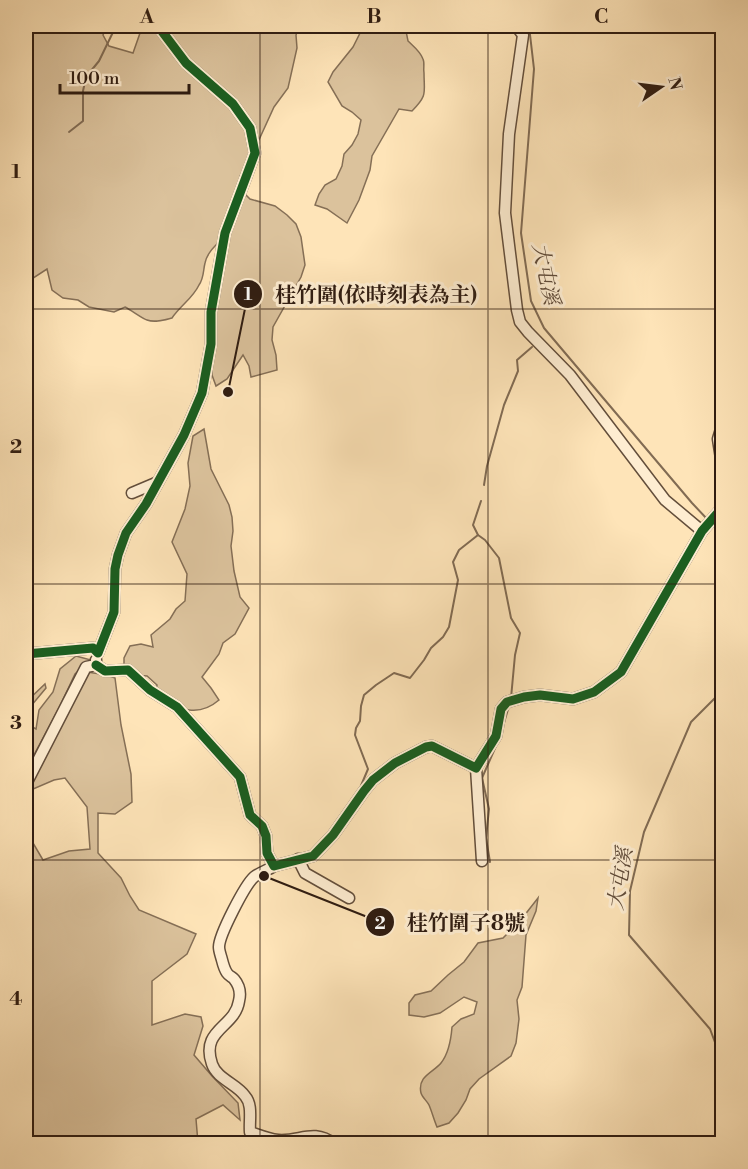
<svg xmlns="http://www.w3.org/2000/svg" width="748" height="1169" font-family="'Libre Bodoni','Noto Serif TC',serif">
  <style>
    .green { fill: #dbc29c; stroke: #856f56; stroke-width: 1.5 }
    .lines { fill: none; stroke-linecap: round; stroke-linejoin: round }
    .stream { stroke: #816b53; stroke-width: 2 }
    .street-casing { stroke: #634e3b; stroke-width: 13 }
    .street { stroke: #feedd1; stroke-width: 10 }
    .cycleway-casing { stroke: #feedd1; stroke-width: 13 }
    .cycleway { stroke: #1b5e20; stroke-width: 9 }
    .grid { fill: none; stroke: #2f1c11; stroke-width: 1.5; stroke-opacity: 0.55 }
    .labels { text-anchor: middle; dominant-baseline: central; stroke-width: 6; stroke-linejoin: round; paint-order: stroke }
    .water-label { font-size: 21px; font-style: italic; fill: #5f4a38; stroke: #feedd1 }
    .leader { fill: none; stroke: #2f1c11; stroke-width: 2 }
    .callout-dot { fill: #2f1c11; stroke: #feedd1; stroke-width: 2 }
    .mark-label { font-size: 18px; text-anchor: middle; font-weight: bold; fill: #fff }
    .callout-label { font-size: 21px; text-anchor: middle; font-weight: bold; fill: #2f1c11; stroke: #feedd1; stroke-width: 6; stroke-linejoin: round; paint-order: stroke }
    .neatline { fill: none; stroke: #2f1c11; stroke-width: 2 }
    .grid-label { font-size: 20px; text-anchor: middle; font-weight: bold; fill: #2f1c11 }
  </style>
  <rect width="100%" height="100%" fill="#fee4b8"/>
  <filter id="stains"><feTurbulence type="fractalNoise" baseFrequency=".00333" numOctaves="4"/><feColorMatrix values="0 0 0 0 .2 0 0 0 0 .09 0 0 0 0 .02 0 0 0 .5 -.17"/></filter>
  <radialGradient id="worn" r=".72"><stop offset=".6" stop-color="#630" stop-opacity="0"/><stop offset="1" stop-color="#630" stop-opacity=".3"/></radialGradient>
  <g class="green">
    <path d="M26,26H60L61,28L66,26H107L103,35L109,46L133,53L140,33L135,26H299L296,35L297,48L288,88L274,107L247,166L240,176L241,190L250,199L275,206L287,215L296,224L301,237L305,265L301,277L273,327L272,340L276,355L277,370L251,377L249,366L243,355L227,379L216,386L212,375V364L221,240C215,246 207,253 205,263C203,271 204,278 199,285C193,298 180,306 172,318C164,320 155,323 147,320C143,319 131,310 125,307L114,312L89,307L78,300L63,298L52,290L47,269L30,280L26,285Z"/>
    <path d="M355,26H405L408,41C413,46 420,51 423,59C425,63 423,68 424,73C424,93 428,95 412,111L399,109L372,156L370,170L359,200L347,223L327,209L315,205L319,194L325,185L336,179L342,166L344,154L352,145L358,134L361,120L352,112L342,106L328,82L333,72L353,47L360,33Z"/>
    <path d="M204,429L211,469L229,505L232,517L233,531L231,546L234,571L240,597L249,608L235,634L223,643L219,654L202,677L211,688L219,700C197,719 178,708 155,697L157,685L147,676L134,675L124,671V658L130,646L141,644L153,647L151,635L170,619L176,609L185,601L187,574L172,542L185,509L190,486L188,463L193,436Z"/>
    <path d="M76,656L91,660L75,674L59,708L26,770V702L45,684L46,688L31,706L30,725L36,729L39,710L53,692L60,669Z"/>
    <path d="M87,672L107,675L115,678L121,725L131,774L132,802L115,814L98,813V853L121,878L130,896L139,910L196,934L187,954L152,981V1025L185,1014L201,1017L203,1026L194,1055L212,1076L238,1103L240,1120L223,1105L196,1119L198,1143H26V831L43,860L69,851L90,849L87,807L65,778L54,780L33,789L31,800L26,802V797L56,730Z"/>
    <path d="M538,898L536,911L526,935L522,987L517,1000L519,1019L516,1043L511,1056L479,1079L470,1089L466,1100L458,1113L449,1123L437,1127C434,1120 432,1112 429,1105C427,1101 422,1097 421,1093C417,1076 434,1072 441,1063C449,1053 451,1040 452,1027L461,1019L474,1014L477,1002L464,997L440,1013L424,1017L409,1015V1003L415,995L431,991L448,975L464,962L478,943L503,938L520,921Z"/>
  </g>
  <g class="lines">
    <g class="stream">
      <path d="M529,26L534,69L521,233L531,301L544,328L692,503L708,520"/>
      <path d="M69,132L83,121V91L86,77L99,61L116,26"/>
      <path d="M484,485L487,466L504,405L518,371L517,360L532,347"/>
      <path d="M481,501L473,525L478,535L485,540L499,558L511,618L520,633L515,655L511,698"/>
      <path d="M712,524L722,535"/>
      <path d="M722,691L691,722L644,832L630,891L629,935L710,1029L722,1061"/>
      <path d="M503,726L509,706"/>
      <path d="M360,788L368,769L355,735L356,728L360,721L361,706L364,695L376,685L394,673L410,678L424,660L431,648L443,637L449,627L458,580L453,562L459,550L478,535"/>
      <path d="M490,862L486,838L489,809L482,778L496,746"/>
      <path d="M715,1144L722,1124"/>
    </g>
    <g class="street-casing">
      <g id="street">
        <path d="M516,26L523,35L509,134L505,213L517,310L520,322L528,332L570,375L665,500L702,531"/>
        <path d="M722,426L718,439L722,465"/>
        <path d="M132,493L158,482"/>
        <path d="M26,654L93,648L98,653L114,612L115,569L118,555L126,533L146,504L184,435L202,393L211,344V312L225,233L255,153L250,128L233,104L186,63L158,26"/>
        <path d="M96,665L105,671L128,670L150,690L177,707L240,777L250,815L262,826L266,836L267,853L274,866L313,856L333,835L364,791L373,780L395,763L426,747L432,746L476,768L496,736L501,709L507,702L524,697L540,695L573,699L594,692L621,672L702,531L722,508"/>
        <path d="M476,768L482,861"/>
        <path d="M26,784L86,667L96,665V660"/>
        <path d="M298,859L305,873L349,898"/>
        <path d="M274,866C268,870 259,873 254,877C245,885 219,935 219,947C219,951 221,956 222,960C223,964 225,970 227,973C229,976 232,977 234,979C239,985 241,993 239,1001C235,1028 200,1029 212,1064C217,1079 237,1084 245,1096C253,1105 249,1120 250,1132C259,1135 268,1139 278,1140C300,1142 313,1128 334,1144"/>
      </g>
    </g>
    <use href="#street" class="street"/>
    <g class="cycleway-casing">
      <g id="cycleway">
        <path d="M26,654L93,648L98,653L114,612L115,569L118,555L126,533L146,504L184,435L202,393L211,344V312L225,233L255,153L250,128L233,104L186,63L158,26"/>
        <path d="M96,665L105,671L128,670L150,690L177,707L240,777L250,815L262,826L266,836L267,853L274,866L313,856L333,835L364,791L373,780L395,763L426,747L432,746L476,768L496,736L501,709L507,702L524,697L540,695L573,699L594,692L621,672L702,531L722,508"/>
      </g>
    </g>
    <use href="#cycleway" class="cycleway"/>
  </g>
  <path class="grid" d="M260,26V1144M488,26V1144M26,309H722M26,584H722M26,860H722"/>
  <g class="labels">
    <g class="water-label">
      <text transform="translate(545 274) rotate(78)">大屯溪</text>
      <text transform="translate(621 879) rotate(-81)">大屯溪</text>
    </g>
  </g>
  <path class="leader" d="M228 392L248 294M264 876L380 922"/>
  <g class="callout-dot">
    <circle cx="228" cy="392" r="6"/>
    <circle cx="264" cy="876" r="6"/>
    <circle cx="248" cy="294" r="15"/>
    <circle cx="380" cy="922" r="15"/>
  </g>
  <g class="mark-label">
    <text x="248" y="300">1</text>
    <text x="380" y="929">2</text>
  </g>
  <g class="callout-label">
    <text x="376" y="302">桂竹圍(依時刻表為主)</text>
    <text x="466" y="930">桂竹圍子8號</text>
  </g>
  <rect width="748" height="1169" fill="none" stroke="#fee4b8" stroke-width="66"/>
  <g transform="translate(661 87) rotate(76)" stroke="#feedd1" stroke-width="4.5" paint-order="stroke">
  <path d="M0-4.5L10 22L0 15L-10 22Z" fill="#2f1c11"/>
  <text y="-9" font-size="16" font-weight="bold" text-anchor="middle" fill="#2f1c11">N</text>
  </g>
  <path d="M60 84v9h129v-9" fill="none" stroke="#2f1c11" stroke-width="3"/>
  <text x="69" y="84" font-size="18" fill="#2f1c11" stroke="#feedd1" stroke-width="4.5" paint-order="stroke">100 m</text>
  <rect x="33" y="33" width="682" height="1103" class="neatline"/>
  <g class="grid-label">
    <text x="147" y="23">A</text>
    <text x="374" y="23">B</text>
    <text x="601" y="23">C</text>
    <text x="16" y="178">1</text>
    <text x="16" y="453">2</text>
    <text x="16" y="729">3</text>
    <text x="16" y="1005">4</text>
  </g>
  <rect width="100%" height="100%" filter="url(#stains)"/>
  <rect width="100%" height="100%" fill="url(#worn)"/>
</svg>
